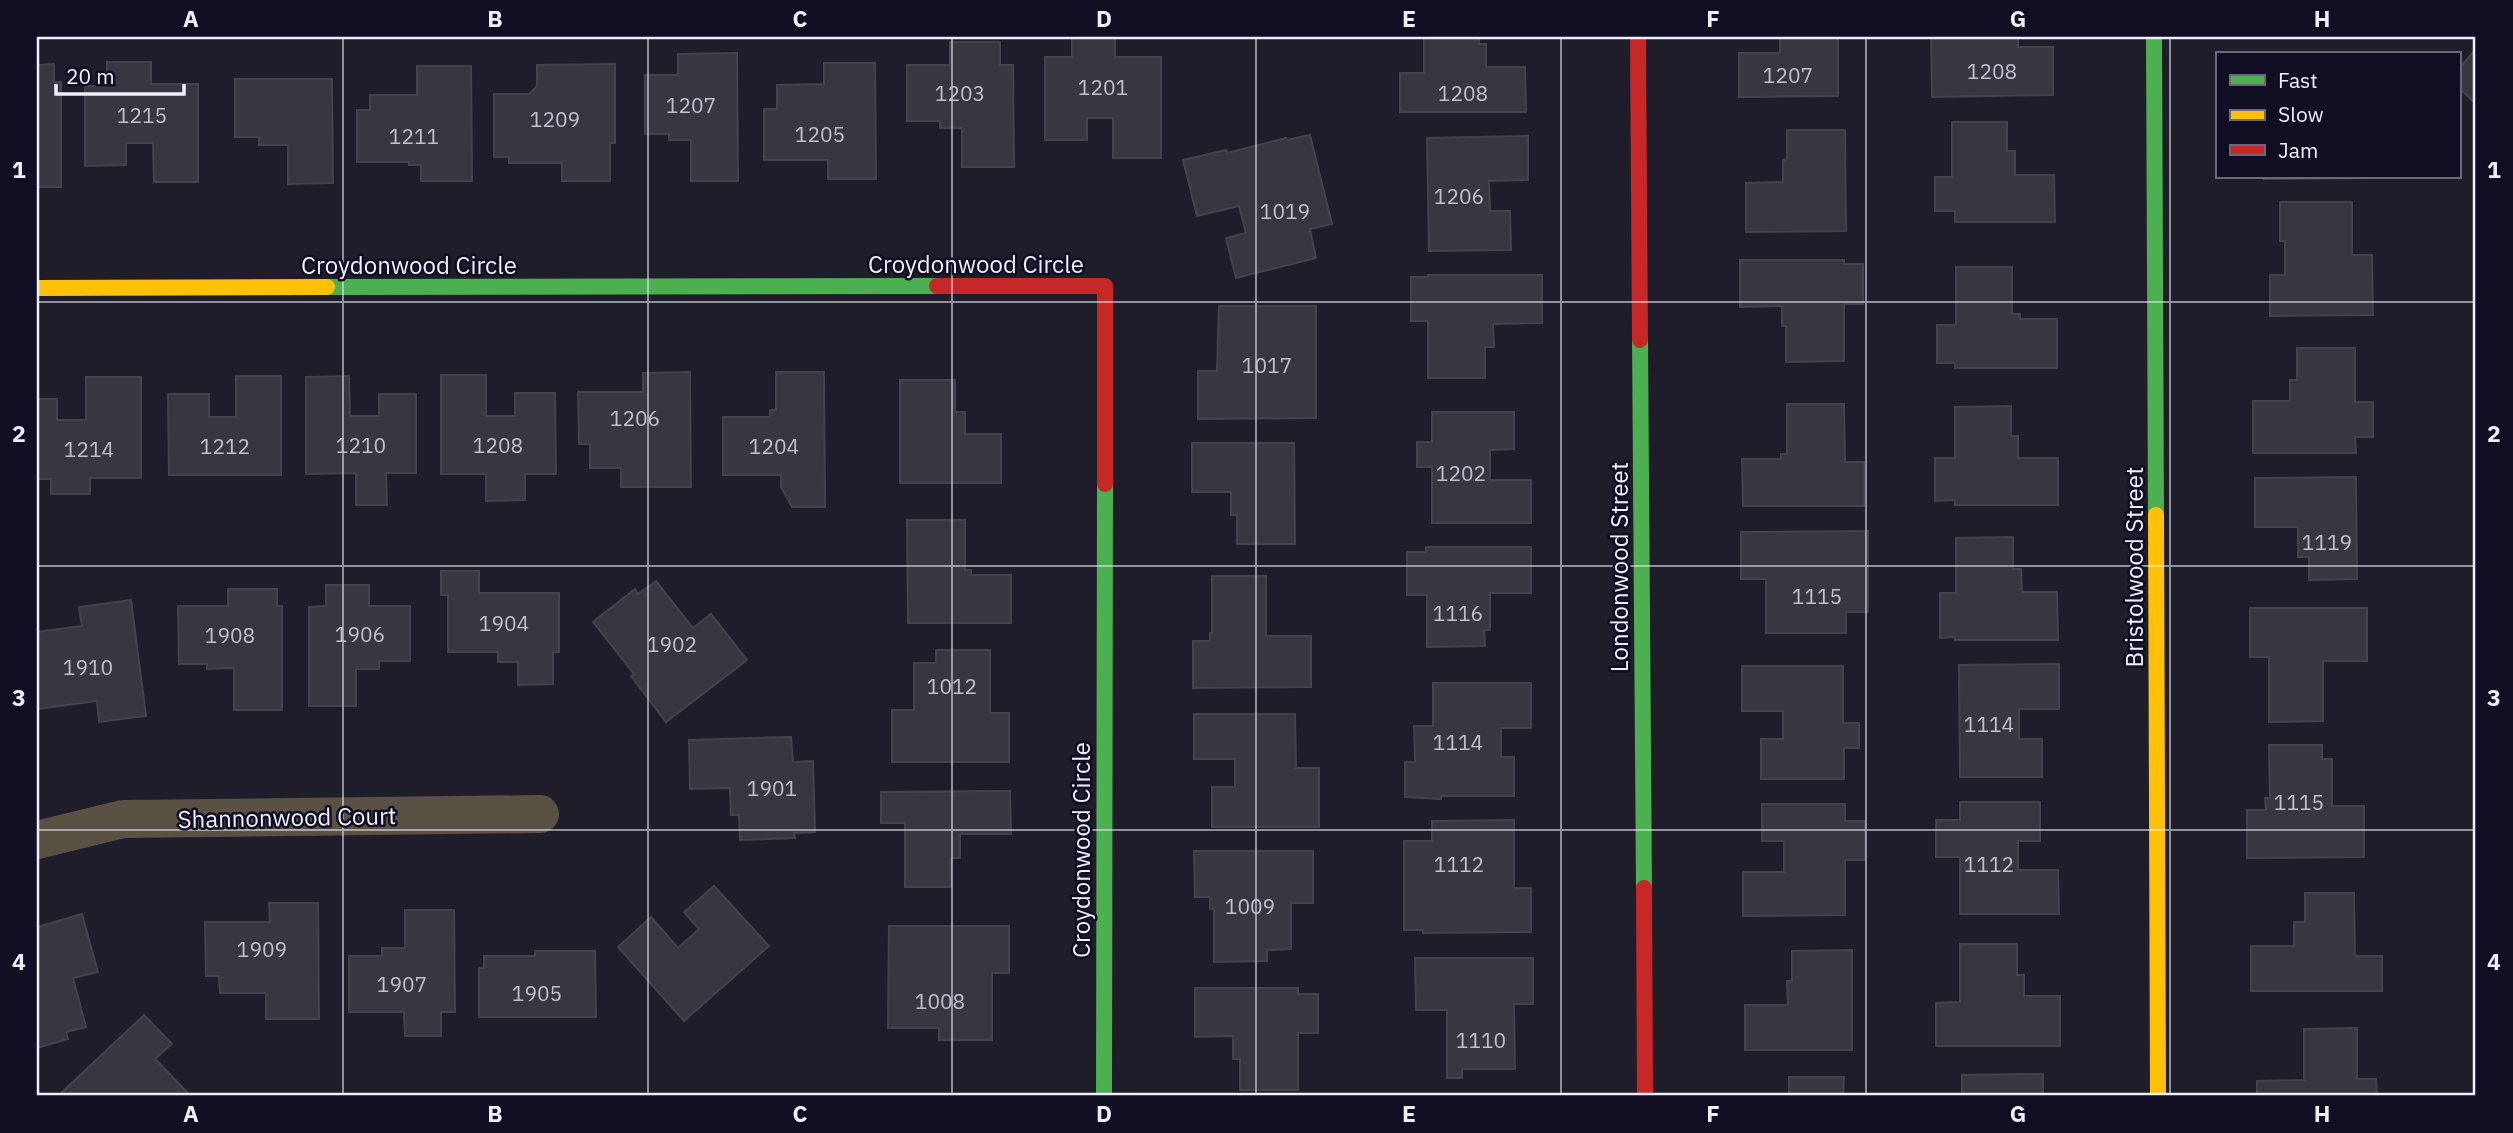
<svg xmlns="http://www.w3.org/2000/svg" width="2513" height="1133" font-family="'IBM Plex Sans',sans-serif">
  <style>
    .building { fill: #373641; stroke: #43434d; stroke-width: 2 }
    .lines { fill: none; stroke-linecap: round; stroke-linejoin: round }
    .street { stroke: #595144; stroke-width: 38 }
    .fast { stroke: #4caf50; stroke-width: 16 }
    .slow { stroke: #ffc107; stroke-width: 16 }
    .jam { stroke: #c62828; stroke-width: 16 }
    .grid { fill: none; stroke: #efeefc; stroke-width: 2; stroke-opacity: 0.55 }
    .labels { text-anchor: middle; dominant-baseline: central; stroke-width: 5; stroke-linejoin: round; paint-order: stroke }
    .number-label { font-size: 21px; fill: #c1c0cd }
    .street-label { font-size: 24px; fill: #efeefc; stroke: #110e24 }
    .neatline { fill: none; stroke: #efeefc; stroke-width: 2.5 }
    .grid-label { font-size: 23px; text-anchor: middle; font-weight: bold; fill: #efeefc }
  </style>
  <rect width="100%" height="100%" fill="#1e1d29"/>
  <g class="building">
    <path d="M1072,37H1115V57H1161V158H1113V118H1087V140H1045V57H1072Z"/>
    <path d="M1424,37H1479V44H1486V67H1525L1526,112H1400V73H1424Z"/>
    <path d="M1780,37H1838V96L1739,97V53H1780Z"/>
    <path d="M1931,37H2018V47H2053V95L1932,97Z"/>
    <path d="M950,42H1000V65H1013L1014,167H962V128H940V121H907V65H950Z"/>
    <path d="M2476,49V104L2459,88V68Z"/>
    <path d="M737,53L738,181H691V140H669V134H645V75H678V54Z"/>
    <path d="M107,62H151V84H198V182H154L153,143H126V165L85,166V86H107Z"/>
    <path d="M824,63H875L876,179H828V160H764V109H777V85L824,84Z"/>
    <path d="M54,64V82H61V187H37V65Z"/>
    <path d="M615,64V143H610V181H562V163H509V157H494V94H529L537,86V65Z"/>
    <path d="M417,66H471L472,181H421V165H409V162H357V110H370V95H417Z"/>
    <path d="M235,79H332L333,183L288,184V145H259V137H235Z"/>
    <path d="M1952,122H2007V151H2015V175H2054L2055,222H1955V211H1935V177H1952Z"/>
    <path d="M1787,130H1845L1846,231L1746,232V183L1783,182V160L1787,159Z"/>
    <path d="M1310,135L1332,224L1310,229L1316,258L1236,278L1226,238L1246,233L1239,206L1197,216L1183,160L1226,150L1227,153L1286,138L1287,140Z"/>
    <path d="M1528,136V180L1489,181L1490,211H1510L1511,250L1429,251L1427,138Z"/>
    <path d="M2264,177H2367V178L2264,179Z"/>
    <path d="M2280,202H2352V255H2372L2373,315L2270,316V275H2285V241H2280Z"/>
    <path d="M1740,260H1844V264H1863V304H1844V361L1786,362V326H1782V306L1740,307Z"/>
    <path d="M1956,267H2012V314H2020V319H2057V368H1955V363H1937V325H1956Z"/>
    <path d="M1428,275H1542V323L1493,324L1494,347H1485V378H1428V321H1411V277H1428Z"/>
    <path d="M1219,306H1316V418L1198,419V371H1217Z"/>
    <path d="M2297,348H2355V402H2373V437H2355L2356,453H2253V401H2290V380H2297Z"/>
    <path d="M690,372L691,487H621V468H590V444H579L578,392H643V373Z"/>
    <path d="M776,372H824L825,507H792L781,487V475H723V417H770V410H776Z"/>
    <path d="M441,375H486V416H515V393H555L556,474H525V500L486,501V474H441Z"/>
    <path d="M236,376H281V475H169L168,394H209V417H236Z"/>
    <path d="M349,376L350,416H379V394H416V473H386L387,505H356V473L306,474V377Z"/>
    <path d="M86,377H141V478H90V494H51V479H37V399H57V420H86Z"/>
    <path d="M900,380H955V412H965V434H1001V483H900Z"/>
    <path d="M1787,404H1844L1845,462H1864V506H1743L1742,459H1781V454H1787Z"/>
    <path d="M2011,406V436H2018V458H2058V505H1955V500L1935,501V458H1955V407Z"/>
    <path d="M1432,412H1514V449L1490,450V480H1531V523H1432V467H1417V442H1432Z"/>
    <path d="M1192,443H1294L1295,544H1237V515H1231V492H1192Z"/>
    <path d="M2356,477L2357,579L2309,580V557H2298V527H2255V478Z"/>
    <path d="M907,520H965V570H971V575H1011V623H908Z"/>
    <path d="M1868,531V612H1846V633H1766V579H1741V532Z"/>
    <path d="M2013,537V569H2021L2022,592H2057L2058,640H1955V637L1940,638V593H1956V538Z"/>
    <path d="M1426,547H1531V593H1490V630H1484L1485,646L1427,647V595H1407V552H1426Z"/>
    <path d="M441,571H479V593H559V652H553V684L518,685V662H498V652H448V595H441Z"/>
    <path d="M1212,576H1266V636H1311V687L1193,688V641H1210V633H1212Z"/>
    <path d="M656,581L693,628L711,614L747,660L666,722L631,676L634,674L593,622L635,589L638,594Z"/>
    <path d="M326,585H369V606H410V661H379V669H356V706H309V607L326,606Z"/>
    <path d="M228,589H277V606H282V710H234V668L207,669V664H179L178,606H228Z"/>
    <path d="M131,600L146,716L99,722L97,701L37,709V632L82,626L79,607Z"/>
    <path d="M2250,608H2367V661H2323V721L2269,722V657H2250Z"/>
    <path d="M936,650H990V713H1009V762H892V710H914V663H936Z"/>
    <path d="M2059,664V709H2019V739H2042V777H1960L1959,665Z"/>
    <path d="M1742,666H1843V723H1859V748H1844V779H1761V739H1783V711H1742Z"/>
    <path d="M1433,683H1531V728H1501V757H1514V796H1441V799L1405,797V762H1415L1414,726H1433Z"/>
    <path d="M1194,714H1295L1296,768H1319V827H1212V787H1235V759H1194Z"/>
    <path d="M791,737L793,762L813,761L815,832L794,833L795,838L740,840L739,815H731L730,788L690,789L689,740Z"/>
    <path d="M2269,745H2322V759H2332V806H2364V857L2247,858V810H2266L2265,798H2270Z"/>
    <path d="M1010,791L1011,834H960V858H951V887H905V823H881V792Z"/>
    <path d="M1960,802H2040V841H2018V870H2058L2059,914H1960V857H1936V820H1960Z"/>
    <path d="M1762,804H1845V821H1865V860H1845V915L1743,916V872H1784V841H1762Z"/>
    <path d="M1514,820V888H1531V932L1423,933V930H1404V841H1432V821Z"/>
    <path d="M1194,851H1313V903H1291V949L1267,950V961L1214,962V909H1210V897H1195Z"/>
    <path d="M714,886L769,946L684,1021L618,947L651,917L678,948L699,929L684,912Z"/>
    <path d="M2305,893H2354L2355,956H2382V991H2251V946H2294V922H2305Z"/>
    <path d="M269,903H318L319,1019H266V993H220L219,976H206L205,922H270Z"/>
    <path d="M405,910H454L455,1012H441V1036H405L404,1012H349V956H382V948H405Z"/>
    <path d="M82,914L98,972L73,978L86,1027L66,1032L68,1039L37,1048V927Z"/>
    <path d="M889,926H1009V973H992V1040H939V1028H888Z"/>
    <path d="M1960,944H2017V975H2024V996H2060V1046H1936V1003L1960,1002Z"/>
    <path d="M1852,950V1050H1745V1005H1788L1787,981H1792V951Z"/>
    <path d="M535,951H595L596,1017H479V968H484V956H535Z"/>
    <path d="M1415,958H1533V1004H1514L1515,1069H1462V1078H1447V1010H1416Z"/>
    <path d="M1195,988H1298V994H1318V1033H1298V1090H1240V1059H1233V1036L1195,1037Z"/>
    <path d="M144,1015L172,1044L155,1059L191,1096H58Z"/>
    <path d="M2357,1028V1079H2376L2377,1096H2257V1081L2304,1080V1029Z"/>
    <path d="M2043,1074V1096H1962V1075Z"/>
    <path d="M1789,1077H1844L1843,1096H1789Z"/>
  </g>
  <g class="lines">
    <path class="street" d="M37,840L123,819L540,814"/>
    <g class="fast">
      <path d="M2154,37L2156,515"/>
      <path d="M327,287L937,286"/>
      <path d="M1640,340L1644,888"/>
      <path d="M1104,1096L1105,484"/>
    </g>
    <g class="slow">
      <path d="M37,288L327,287"/>
      <path d="M2156,515L2158,1096"/>
    </g>
    <g class="jam">
      <path d="M1638,37L1640,340"/>
      <path d="M937,286H1105V484"/>
      <path d="M1644,888L1645,1096"/>
    </g>
  </g>
  <path class="grid" d="M343,37V1096M648,37V1096M952,37V1096M1256,37V1096M1561,37V1096M1866,37V1096M2170,37V1096M37,302H2476M37,566H2476M37,830H2476"/>
  <g class="labels">
    <g class="number-label">
      <text x="1992" y="71">1208</text>
      <text x="1788" y="75">1207</text>
      <text x="1103" y="87">1201</text>
      <text x="960" y="93">1203</text>
      <text x="1463" y="93">1208</text>
      <text x="691" y="105">1207</text>
      <text x="142" y="115">1215</text>
      <text x="555" y="119">1209</text>
      <text x="820" y="134">1205</text>
      <text x="414" y="136">1211</text>
      <text x="1459" y="196">1206</text>
      <text x="1285" y="211">1019</text>
      <text x="1267" y="365">1017</text>
      <text x="635" y="418">1206</text>
      <text x="361" y="445">1210</text>
      <text x="498" y="445">1208</text>
      <text x="225" y="446">1212</text>
      <text x="774" y="446">1204</text>
      <text x="89" y="449">1214</text>
      <text x="1461" y="473">1202</text>
      <text x="2327" y="542">1119</text>
      <text x="1817" y="596">1115</text>
      <text x="1458" y="613">1116</text>
      <text x="504" y="623">1904</text>
      <text x="360" y="634">1906</text>
      <text x="230" y="635">1908</text>
      <text x="672" y="644">1902</text>
      <text x="88" y="667">1910</text>
      <text x="952" y="686">1012</text>
      <text x="1989" y="724">1114</text>
      <text x="1458" y="742">1114</text>
      <text x="772" y="788">1901</text>
      <text x="2299" y="802">1115</text>
      <text x="1459" y="864">1112</text>
      <text x="1989" y="864">1112</text>
      <text x="1250" y="906">1009</text>
      <text x="262" y="949">1909</text>
      <text x="402" y="984">1907</text>
      <text x="537" y="993">1905</text>
      <text x="940" y="1001">1008</text>
      <text x="1481" y="1040">1110</text>
    </g>
    <g class="street-label">
      <text x="976" y="264">Croydonwood Circle</text>
      <text x="409" y="265">Croydonwood Circle</text>
      <text transform="translate(1619 567) rotate(-90)">Londonwood Street</text>
      <text transform="translate(2134 567) rotate(-90)">Bristolwood Street</text>
      <text transform="translate(287 817) rotate(-1)">Shannonwood Court</text>
      <text transform="translate(1081 850) rotate(-90)">Croydonwood Circle</text>
    </g>
  </g>
  <rect width="2513" height="1133" fill="none" stroke="#110e24" stroke-width="77"/>
  <rect x="2216" y="52" width="245" height="126" fill="#110e24" stroke="#6a687a" stroke-width="2"/>
  <rect x="2230" y="75" width="35" height="10" fill="#4caf50" stroke="#6a687a" stroke-width="2"/>
  <text x="2278" y="88" font-size="21" fill="#efeefc">Fast</text>
  <rect x="2230" y="110" width="35" height="10" fill="#ffc107" stroke="#6a687a" stroke-width="2"/>
  <text x="2278" y="122" font-size="21" fill="#efeefc">Slow</text>
  <rect x="2230" y="145" width="35" height="10" fill="#c62828" stroke="#6a687a" stroke-width="2"/>
  <text x="2278" y="158" font-size="21" fill="#efeefc">Jam</text>
  <path d="M56 84v10h128v-10" fill="none" stroke="#efeefc" stroke-width="3.5"/>
  <text x="66" y="84" font-size="21" fill="#efeefc" stroke="#110e24" stroke-width="5" paint-order="stroke">20 m</text>
  <rect x="38" y="38" width="2436" height="1056" class="neatline"/>
  <g class="grid-label">
    <text x="191" y="27">A</text>
    <text x="495" y="27">B</text>
    <text x="800" y="27">C</text>
    <text x="1104" y="27">D</text>
    <text x="1409" y="27">E</text>
    <text x="1713" y="27">F</text>
    <text x="2018" y="27">G</text>
    <text x="2322" y="27">H</text>
    <text x="19" y="178">1</text>
    <text x="2494" y="178">1</text>
    <text x="19" y="442">2</text>
    <text x="2494" y="442">2</text>
    <text x="19" y="706">3</text>
    <text x="2494" y="706">3</text>
    <text x="19" y="970">4</text>
    <text x="2494" y="970">4</text>
    <text x="191" y="1122">A</text>
    <text x="495" y="1122">B</text>
    <text x="800" y="1122">C</text>
    <text x="1104" y="1122">D</text>
    <text x="1409" y="1122">E</text>
    <text x="1713" y="1122">F</text>
    <text x="2018" y="1122">G</text>
    <text x="2322" y="1122">H</text>
  </g>
</svg>
